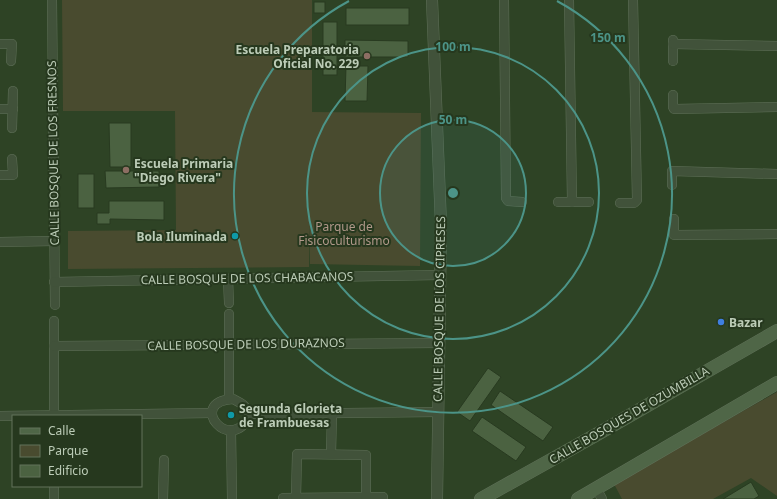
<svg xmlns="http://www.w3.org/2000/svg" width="777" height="499" font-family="'Noto Sans',sans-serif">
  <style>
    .green { fill: #494b2f }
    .building { fill: #4b6241; stroke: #283a20 }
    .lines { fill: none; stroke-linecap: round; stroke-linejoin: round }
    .minor-casing { stroke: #5f7058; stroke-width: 10 }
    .tertiary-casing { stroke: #5f7058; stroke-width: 12 }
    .secondary-casing { stroke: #5f7058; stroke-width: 14 }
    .minor { stroke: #41523a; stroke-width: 9 }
    .tertiary { stroke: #41523a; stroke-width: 11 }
    .secondary { stroke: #4f6647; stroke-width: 13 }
    .ring { fill: none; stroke: #4c9488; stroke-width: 2 }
    .education-dot { fill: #8d6e63; stroke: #26381e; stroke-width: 1.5 }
    .culture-dot { fill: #0f9aa8; stroke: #26381e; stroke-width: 1.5 }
    .shop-dot { fill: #3f7fe0; stroke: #26381e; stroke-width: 1.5 }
    .labels { text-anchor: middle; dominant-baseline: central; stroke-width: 4; stroke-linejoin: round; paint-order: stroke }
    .poi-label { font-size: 12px; font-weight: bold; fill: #bcccb7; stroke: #26381e; text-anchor: start }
    .street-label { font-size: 12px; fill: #bcccb7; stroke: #26381e }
    .park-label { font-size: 12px; fill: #b1988a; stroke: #26381e }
    .centre { fill: #4c9488; stroke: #26381e; stroke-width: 2 }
    .ring-label { font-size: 12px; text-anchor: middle; font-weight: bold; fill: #4c9488; stroke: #26381e; stroke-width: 4; stroke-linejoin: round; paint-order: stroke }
  </style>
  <rect width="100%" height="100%" fill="#2e4325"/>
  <g class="green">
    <path d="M62,0H312V112L421,113L420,266L310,264V221L309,267L68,269V231L176,230L175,111H63Z"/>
    <path d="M777,392V496L751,478L713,499H622L614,484Z"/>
  </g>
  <g class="building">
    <rect x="314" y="2" width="11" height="11"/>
    <rect x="346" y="8" width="63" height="17"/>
    <rect x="323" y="22" width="14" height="53"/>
    <path d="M345,40L408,41V57H345Z"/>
    <path d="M346,66H368L367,101H345Z"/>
    <path d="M109,123H131V167H110Z"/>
    <path d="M105,171H159V187L106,188Z"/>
    <rect x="78" y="174" width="16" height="34"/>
    <path d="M109,201H164V220L110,219V224H97V213H109Z"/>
    <path d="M488,368L501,377L470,421L457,412Z"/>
    <path d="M500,391L553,427L543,441L491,405Z"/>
    <path d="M482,417L526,447L516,461L472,431Z"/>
    <path d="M751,482L759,496L754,499H723Z"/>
  </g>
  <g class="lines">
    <g class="minor-casing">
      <g id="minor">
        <path d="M52,0L55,305"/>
        <path d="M504,0L506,198L508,201L522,202"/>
        <path d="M569,0L572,202"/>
        <path d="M673,40V61"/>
        <path d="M0,44H12L11,61"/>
        <path d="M673,44L777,46"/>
        <path d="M673,95V107L674,109L777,107"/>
        <path d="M0,109H13"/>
        <path d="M12,128L13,91"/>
        <path d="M0,175H13L12,159"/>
        <path d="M672,185V171L777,174"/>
        <path d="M558,202H589"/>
        <path d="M620,203H634L637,200L633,0"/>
        <path d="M674,219V235L777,234"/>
        <path d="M0,242L54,241"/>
        <path d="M228,279L229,303"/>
        <path d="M54,282L440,275"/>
        <path d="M229,314V399"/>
        <path d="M54,321V416"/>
        <path d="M54,346L439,343"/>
        <path d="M233,399C241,403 246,405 250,414C232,457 185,402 233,399Z"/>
        <path d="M250,414L438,412"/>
        <path d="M0,416L212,413"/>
        <path d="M231,430L232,499"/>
        <path d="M331,454L332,413"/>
        <path d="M54,486V499"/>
        <path d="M596,488L602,499"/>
        <path d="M283,498L383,497"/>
        <path d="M296,498L297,454L366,455V498"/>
        <path d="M163,499L164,460"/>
      </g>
    </g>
    <g class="tertiary-casing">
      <path id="tertiary" d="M432,0L441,225L437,499"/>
    </g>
    <g class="secondary-casing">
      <g id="secondary">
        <path d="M481,499L594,436L777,331"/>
        <path d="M578,499L777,383"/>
      </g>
    </g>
    <use href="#minor" class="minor"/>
    <use href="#tertiary" class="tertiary"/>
    <use href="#secondary" class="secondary"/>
  </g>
  <circle cx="453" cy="193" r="73" fill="#4c9488" fill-opacity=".12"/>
  <g class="ring">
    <circle cx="453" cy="193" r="73"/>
    <circle cx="453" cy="193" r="146"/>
    <path d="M557 1A219 219 0 1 1 349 1"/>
  </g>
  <g class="education-dot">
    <circle cx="367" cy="56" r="4"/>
    <circle cx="126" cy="170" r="4"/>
  </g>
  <g class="culture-dot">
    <circle cx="235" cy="236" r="4"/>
    <circle cx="231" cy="415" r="4"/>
  </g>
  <circle class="shop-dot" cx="721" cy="322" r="4"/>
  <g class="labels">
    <g class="poi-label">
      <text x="359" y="49" text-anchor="end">Escuela Preparatoria<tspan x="359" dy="14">Oficial No. 229</tspan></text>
      <text x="134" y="163">Escuela Primaria<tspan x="134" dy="14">"Diego Rivera"</tspan></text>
      <text x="227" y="236" text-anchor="end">Bola Iluminada</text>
      <text x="729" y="322">Bazar</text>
      <text x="239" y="408">Segunda Glorieta<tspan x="239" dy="14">de Frambuesas</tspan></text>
    </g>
    <g class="street-label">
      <text transform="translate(53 153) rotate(-91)">CALLE BOSQUE DE LOS FRESNOS</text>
      <text transform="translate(247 278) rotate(-1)">CALLE BOSQUE DE LOS CHABACANOS</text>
      <text transform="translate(439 309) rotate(-89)">CALLE BOSQUE DE LOS CIPRESES</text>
      <text transform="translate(246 344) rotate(-1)">CALLE BOSQUE DE LOS DURAZNOS</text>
      <text transform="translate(629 415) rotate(-30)">CALLE BOSQUES DE OZUMBILLA</text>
    </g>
    <g class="park-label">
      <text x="344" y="226">Parque de<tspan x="344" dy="14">Fisicoculturismo</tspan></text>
    </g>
  </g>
  <circle cx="453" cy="193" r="6" class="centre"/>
  <g class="ring-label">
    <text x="608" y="42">150 m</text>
    <text x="453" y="51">100 m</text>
    <text x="453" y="124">50 m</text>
  </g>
  <rect x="12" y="415" width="130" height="72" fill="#26381e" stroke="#62735b"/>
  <rect x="20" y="428" width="20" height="6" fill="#4f6647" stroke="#62735b"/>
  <text x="48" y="435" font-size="12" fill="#bcccb7">Calle</text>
  <rect x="20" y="445" width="20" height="12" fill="#494b2f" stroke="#62735b"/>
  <text x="48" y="455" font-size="12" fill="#bcccb7">Parque</text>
  <rect x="20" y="465" width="20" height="12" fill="#4b6241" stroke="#62735b"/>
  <text x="48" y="475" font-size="12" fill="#bcccb7">Edificio</text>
</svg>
